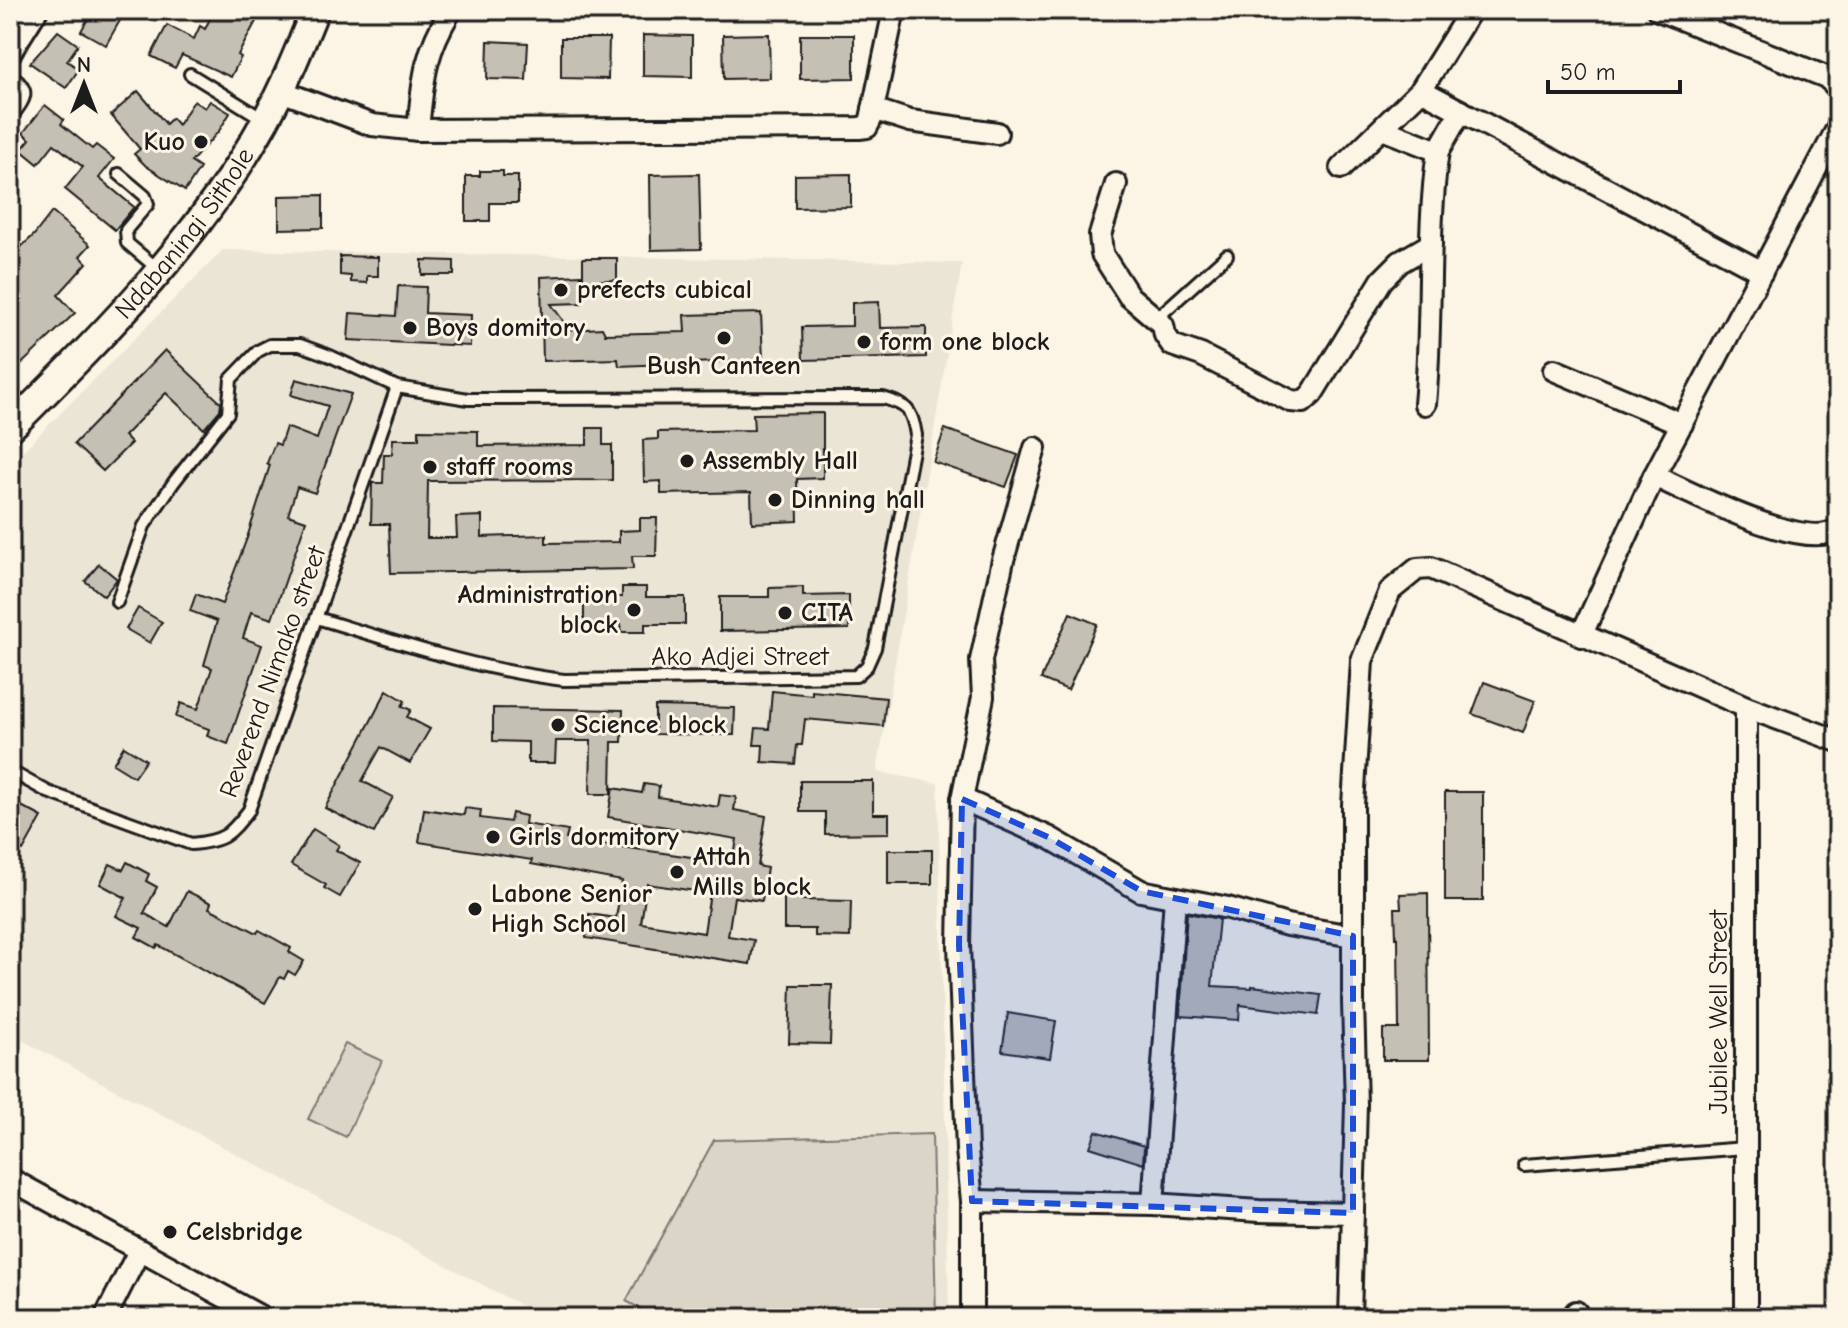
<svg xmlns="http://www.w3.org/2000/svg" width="1848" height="1328" font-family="'Comic Neue',sans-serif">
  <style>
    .built { fill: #ebe5d6 }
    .green { fill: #dbd5c8; stroke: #7c7872; stroke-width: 2 }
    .building { fill: #c4c0b3; stroke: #1c1c1c; stroke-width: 2; fill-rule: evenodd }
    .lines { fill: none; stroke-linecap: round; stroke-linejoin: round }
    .service-casing { stroke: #1c1c1c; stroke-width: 16 }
    .minor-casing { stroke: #1c1c1c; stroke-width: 26 }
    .tertiary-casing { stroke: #1c1c1c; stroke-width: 32 }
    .service { stroke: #fcf5e5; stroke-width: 10 }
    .minor { stroke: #fcf5e5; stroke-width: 20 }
    .tertiary { stroke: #fcf5e5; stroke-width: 26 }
    .marked { fill: #1d4ed8; fill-opacity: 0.2; stroke: #1d4ed8; stroke-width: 6; stroke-dasharray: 16 10; stroke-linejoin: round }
    .poi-dot { fill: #1c1c1c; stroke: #fcf5e5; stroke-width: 3 }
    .labels { text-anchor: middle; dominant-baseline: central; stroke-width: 6; stroke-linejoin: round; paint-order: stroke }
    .poi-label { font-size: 26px; font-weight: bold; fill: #1c1c1c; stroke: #fcf5e5; text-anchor: start }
    .street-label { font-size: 26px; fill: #1c1c1c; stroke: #fcf5e5 }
  </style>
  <rect width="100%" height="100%" fill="#fcf5e5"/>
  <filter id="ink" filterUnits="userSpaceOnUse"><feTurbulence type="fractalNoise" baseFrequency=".0125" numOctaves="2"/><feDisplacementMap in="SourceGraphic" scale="16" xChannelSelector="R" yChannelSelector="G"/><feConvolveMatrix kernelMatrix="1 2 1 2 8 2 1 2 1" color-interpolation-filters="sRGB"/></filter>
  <g filter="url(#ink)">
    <path class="built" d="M223,250L962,263L877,772L938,783L949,1318H545L10,1034V464Z"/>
    <g class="green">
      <path d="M345,1044L382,1061L346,1137L308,1119Z"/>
      <path d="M932,1134L936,1318H658L626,1301L714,1140Z"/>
    </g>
    <g class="building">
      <path d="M93,10H126L106,45L81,31Z"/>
      <path d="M214,10H262L238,55L241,57L231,77L182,55L175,68L151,56L167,25L194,39L200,26L205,29Z"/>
      <path d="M58,31L78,45L67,61L79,69L66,88L30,63Z"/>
      <path d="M769,34L770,78L724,79L723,35Z"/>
      <path d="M643,35L692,36V77L643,76Z"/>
      <path d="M800,35H854V78L800,79Z"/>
      <path d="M561,38H609L608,79L561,78Z"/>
      <path d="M488,41L528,43L526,80L487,79Z"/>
      <path d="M138,91L166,124L172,118L178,125L194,101L205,108L210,101L230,113L219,131L191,162L200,168L185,191L146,166L134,154L140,149L111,115Z"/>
      <path d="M45,105L64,120L61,124L92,149L96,145L114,159L99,178L134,207L115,230L65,189L83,167L54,144L38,164L21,150L30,139L23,133Z"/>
      <path d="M480,171H503V176H518V203H490V221H466V176H480Z"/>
      <path d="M699,174L701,249L651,250L650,175Z"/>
      <path d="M851,174V207L795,208V175Z"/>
      <path d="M323,195V228L279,229V196Z"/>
      <path d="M52,212L90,245L80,256L87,263L58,295L75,313L10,375V257L34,235Z"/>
      <path d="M340,256L378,257V276H367V283L351,282V276L340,275Z"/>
      <path d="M583,258H617V280L583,281Z"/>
      <path d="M422,260L454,261V275H422Z"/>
      <path d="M581,275L582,303L551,304L570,330L602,328L605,334L685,332L684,315L761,313L763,360L619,366L618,359L543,361L541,277Z"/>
      <path d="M398,286L426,287L425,313L471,315L470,346L348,340L350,313L396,316Z"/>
      <path d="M879,302L880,328L926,327V357L803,360L802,327L852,326V303Z"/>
      <path d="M165,350L221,403L220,410L204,429L166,393L124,436L131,443L103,471L74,444Z"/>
      <path d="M296,379L351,394L315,493L297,487L288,515L306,521L272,619L251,612L243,638L262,645L228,744L207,736L209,729L176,717L181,703L198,709L212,668L204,665L217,621L190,611L196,594L222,604L247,538L270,465L267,463L275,443L280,445L286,427L317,439L328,406L291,395Z"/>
      <path d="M823,413V478L797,479L798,521L752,523L751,492L661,494V481L644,482L643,440L658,439V432L754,430L753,414Z"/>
      <path d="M587,428H603V445H612V480L428,481L427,538H457L456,517L482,516V537L546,535V543L619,542V531L640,530V518H657L656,556H632L633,569L391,573L389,524H371L372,483H383L384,454H392L393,439H419V430L478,431V446L587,445Z"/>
      <path d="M945,429L1018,455L1006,487L933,462Z"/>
      <path d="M99,564L117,579L104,596L85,581Z"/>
      <path d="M622,587H646V597H685V624H645V632H621V624H584V597H622Z"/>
      <path d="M803,587V596L849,595V629L720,631V597H769V588Z"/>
      <path d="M138,608L162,622L150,643L126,629Z"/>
      <path d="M1070,613L1097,624L1068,690L1041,679Z"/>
      <path d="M1484,682L1535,701L1523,733L1472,714Z"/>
      <path d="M387,690L405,701L402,706L411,710L407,717L430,729L410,763L381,747L362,781L393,797L374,833L325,808Z"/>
      <path d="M772,691L812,695V691L886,698L883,726L805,719L802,745H797L795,764L762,762L763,745H754L756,728L769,729Z"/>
      <path d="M655,706L735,708L734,735L655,734Z"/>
      <path d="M493,708L623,710L622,742H612L611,794H590L591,741H556L555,763H528V742L493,741Z"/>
      <path d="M124,746L146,760L134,777L113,764Z"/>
      <path d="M800,781H873V814H889V833L825,834V812H800Z"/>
      <path d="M644,784L659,786L658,797L718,807L720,795L736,797L734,810L766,816L758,866L767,868L762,901L734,897L728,936L754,940L750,964L586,938L589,914L616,918L622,881L531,864L532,860L419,842L424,809L464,815L465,808L481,810L480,818L510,822L512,813L526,816L525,824L568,831L566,839L733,863L737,839L608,817L613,788L642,793ZM647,884L710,893L704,933L641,923Z"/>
      <rect x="1445" y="792" width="38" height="109"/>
      <path d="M10,800L42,817L23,851L10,844Z"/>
      <path d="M313,829L339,845L336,850L360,863L340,897L324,888L326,885L291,865Z"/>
      <rect x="888" y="850" width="44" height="34"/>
      <path d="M127,862L149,874L146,881L157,887L144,913L169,927L187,891L211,903L209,908L257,933L259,930L291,948L289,952L304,961L295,975L288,971L284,979L280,977L265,1003L158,945L156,948L136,937L141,928L116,916L126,898L100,884L110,864L123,870Z"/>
      <path d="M1428,893L1429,1060H1383V1029H1399L1398,938H1396L1395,908H1401L1400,894Z"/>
      <path d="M784,896H802V900L851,901L850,937L815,936V929H784Z"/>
      <path d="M1187,913L1219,919L1212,986L1252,988V986L1321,995L1318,1015L1240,1005L1239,1020L1180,1016Z"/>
      <path d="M791,985H832L830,1044L789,1043Z"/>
      <path d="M1008,1013L1056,1021L1050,1058L1002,1051Z"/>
      <path d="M1096,1131L1144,1146L1143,1164L1090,1147Z"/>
    </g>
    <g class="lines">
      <g class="service-casing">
        <g id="service">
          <path d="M10,74C33,92 25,98 10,119"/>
          <path d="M190,74L263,119"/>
          <path d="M119,174L145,196L148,204L126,230L127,243L159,270"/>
          <path d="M1157,318L1227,255"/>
          <path d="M117,602L144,526L174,482L228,413L231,379L258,351L270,345H300L330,356L397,387L468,399L883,398C907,405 912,409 916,435L875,648L867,666L856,676L564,680C479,670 399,643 317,618"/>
          <path d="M10,771L48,792L191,844C224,841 229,836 249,810L397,387"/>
          <path d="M1524,1165L1745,1148"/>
        </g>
      </g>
      <g class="minor-casing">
        <g id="minor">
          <path d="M1658,10L1826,77L1838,88"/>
          <path d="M10,53L37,10"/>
          <path d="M1421,90L1762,272"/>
          <path d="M281,91L372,125L418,130L859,128L867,127L871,119L894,10"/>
          <path d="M873,109L910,121L997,133"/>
          <path d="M1382,129L1438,151C1426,234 1433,320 1425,404"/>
          <path d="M418,130C423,80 424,54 451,10"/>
          <path d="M1438,151L1461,111"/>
          <path d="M1341,168L1421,90L1471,10"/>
          <path d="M1116,184L1100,235L1102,254L1129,296L1163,325L1165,335L1172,345L1201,355L1291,401L1303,402L1312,394L1382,280L1400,262L1431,244"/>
          <path d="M1554,370L1682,424"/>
          <path d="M1654,476C1689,492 1805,553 1838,529"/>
          <path d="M1581,636L1654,476L1838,127"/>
          <path d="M1746,707V1318"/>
          <path d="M962,799L1050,838L1141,891L1228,908L1287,925L1353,936"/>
          <path d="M10,1179L263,1318"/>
          <path d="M972,1201L1153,1204L1259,1211L1353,1213"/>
          <path d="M1153,1204L1175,898"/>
          <path d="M105,1318L139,1251"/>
          <path d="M972,1318V1201L967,1150L959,945L962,799L983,697L981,660L1003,560L1035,448"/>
          <path d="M1350,1318L1356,1104L1353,1003V805L1362,661L1390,591L1417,569L1431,568L1746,707L1838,741"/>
          <path d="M1576,1318V1312"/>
        </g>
      </g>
      <g class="tertiary-casing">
        <g id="tertiary">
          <path id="s1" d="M10,428C105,333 200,239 265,121C285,85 300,47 315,10"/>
        </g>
      </g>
      <use href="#service" class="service"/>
      <use href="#minor" class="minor"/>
      <use href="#tertiary" class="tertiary"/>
    </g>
  </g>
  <path class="marked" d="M962,799L1050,838L1141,891L1353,936V1213L972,1201L959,945Z"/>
  <g class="poi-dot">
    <circle cx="201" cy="142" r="8"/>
    <circle cx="561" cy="290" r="8"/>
    <circle cx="410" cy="328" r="8"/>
    <circle cx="724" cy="338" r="8"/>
    <circle cx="864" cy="342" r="8"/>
    <circle cx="687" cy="461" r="8"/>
    <circle cx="430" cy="467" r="8"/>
    <circle cx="775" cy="500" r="8"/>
    <circle cx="634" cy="610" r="8"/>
    <circle cx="785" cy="613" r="8"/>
    <circle cx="558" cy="725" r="8"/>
    <circle cx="493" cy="837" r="8"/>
    <circle cx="677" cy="872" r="8"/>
    <circle cx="475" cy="909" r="8"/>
    <circle cx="170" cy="1232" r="8"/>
  </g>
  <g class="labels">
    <g class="poi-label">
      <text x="185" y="142" text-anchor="end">Kuo</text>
      <text x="577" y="290">prefects cubical</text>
      <text x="426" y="328">Boys domitory</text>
      <text x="880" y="342">form one block</text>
      <text x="724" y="366" text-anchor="middle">Bush Canteen</text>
      <text x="703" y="461">Assembly Hall</text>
      <text x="446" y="467">staff rooms</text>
      <text x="791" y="500">Dinning hall</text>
      <text x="618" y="595" text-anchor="end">Administration<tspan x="618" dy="30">block</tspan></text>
      <text x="801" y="613">CITA</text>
      <text x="574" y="725">Science block</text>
      <text x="509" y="837">Girls dormitory</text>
      <text x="693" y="857">Attah<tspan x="693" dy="30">Mills block</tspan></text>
      <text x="491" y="894">Labone Senior<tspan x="491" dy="30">High School</tspan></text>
      <text x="186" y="1232">Celsbridge</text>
    </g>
    <g class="street-label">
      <text stroke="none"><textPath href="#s1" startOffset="262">Ndabaningi Sithole</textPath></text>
      <text x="740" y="657">Ako Adjei Street</text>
      <text transform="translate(273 672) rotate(-70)">Reverend Nimako street</text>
      <text transform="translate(1719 1012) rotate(-90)">Jubilee Well Street</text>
    </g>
  </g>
  <rect width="1848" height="1328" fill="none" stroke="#fcf5e5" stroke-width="40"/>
  <rect x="20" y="20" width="1808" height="1288" fill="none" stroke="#1c1c1c" stroke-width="3" filter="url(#ink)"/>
  <g transform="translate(84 84)" stroke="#fcf5e5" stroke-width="6" paint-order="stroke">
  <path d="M0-6L14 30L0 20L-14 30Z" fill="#1c1c1c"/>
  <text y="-12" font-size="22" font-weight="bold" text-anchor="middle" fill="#1c1c1c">N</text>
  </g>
  <path d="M1548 80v12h132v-12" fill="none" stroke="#1c1c1c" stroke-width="4"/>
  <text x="1560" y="80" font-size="24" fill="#1c1c1c" stroke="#fcf5e5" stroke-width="6" paint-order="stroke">50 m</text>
</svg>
